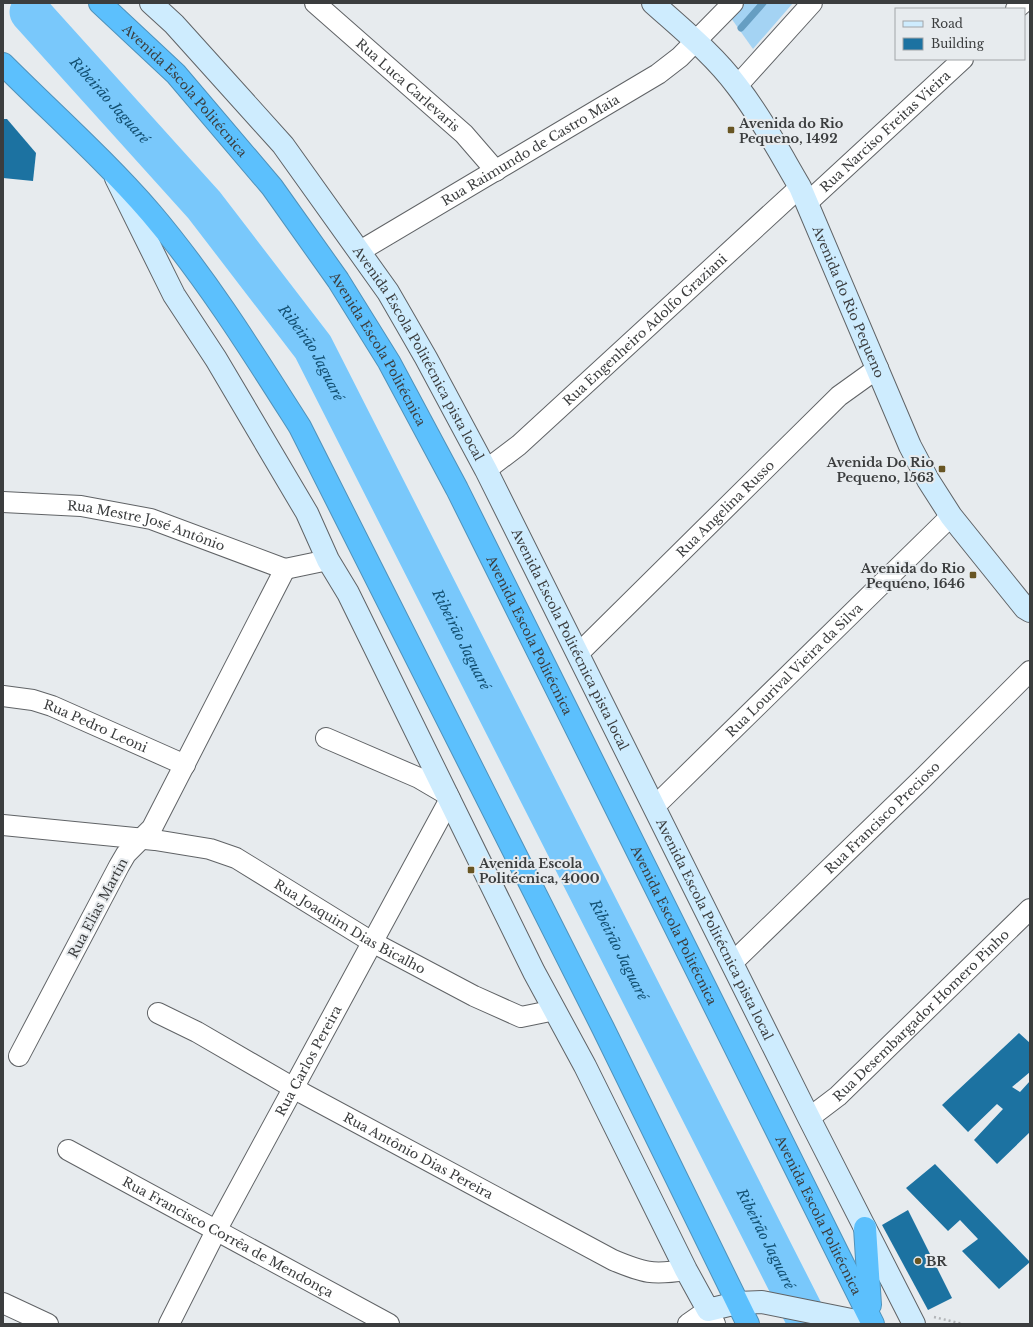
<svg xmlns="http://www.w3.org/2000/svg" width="1033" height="1327" font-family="'Libre Baskerville',serif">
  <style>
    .green { fill: #a4d3f3 }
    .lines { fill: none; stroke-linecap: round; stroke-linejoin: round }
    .stream { stroke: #669ec2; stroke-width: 7 }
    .river { stroke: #79c8fb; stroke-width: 41 }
    .building { fill: #1c72a1 }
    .street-casing { stroke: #606366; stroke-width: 22 }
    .secondary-casing { stroke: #606366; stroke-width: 24 }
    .highway-casing { stroke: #5092ba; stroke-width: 24 }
    .path { stroke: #b2b5b8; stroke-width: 2.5; stroke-dasharray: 2 3; stroke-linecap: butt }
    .street { stroke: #fff; stroke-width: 20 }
    .secondary { stroke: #ceecfe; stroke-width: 22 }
    .highway { stroke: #5cc0fd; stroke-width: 22 }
    .poi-dot { fill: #685523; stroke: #e7ebee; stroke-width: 1.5 }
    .labels { text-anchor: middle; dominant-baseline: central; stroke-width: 4; stroke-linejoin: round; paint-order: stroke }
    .street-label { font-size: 13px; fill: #3b3d3e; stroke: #e7ebee }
    .poi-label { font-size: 13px; font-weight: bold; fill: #3b3d3e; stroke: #e7ebee; text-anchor: start }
    .water-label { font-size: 14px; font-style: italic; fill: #124f71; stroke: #e7ebee }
  </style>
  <rect width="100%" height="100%" fill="#e7ebee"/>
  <path class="green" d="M744,3H793L753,49L731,18Z"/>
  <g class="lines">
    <path class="stream" d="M741,28L763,3"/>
    <path class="river" id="s1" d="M30,12L204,205L313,347L809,1324"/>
  </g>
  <g class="building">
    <path d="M3,119H7L36,153L33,181L3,178Z"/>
    <path d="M1019,1033L1030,1043V1072L1012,1087L1020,1092L1030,1081V1132L997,1164L974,1140L1003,1109L997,1104L968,1132L942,1105Z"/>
    <path d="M935,1164L1030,1262L999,1289L962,1251L978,1239L960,1220L948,1231L906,1188Z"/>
    <path d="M908,1210L952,1298L928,1310L882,1225Z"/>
  </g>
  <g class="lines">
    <g class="street-casing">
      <g id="street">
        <path id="s2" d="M315,3L464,134L496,171"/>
        <path d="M1016,9L1023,3"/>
        <path d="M737,86L812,3"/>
        <path id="s3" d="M807,203L963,59"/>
        <path id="s4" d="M360,251L658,74L680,57L733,3"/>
        <path id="s5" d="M486,470L519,445L800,187"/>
        <path id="s6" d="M3,502L81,506L151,519L285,569L152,828L126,854L119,866L19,1056"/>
        <path d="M285,569L328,560"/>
        <path id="s7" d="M578,654L839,396L878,368"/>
        <path id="s8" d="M3,696L33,700L52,706L185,765"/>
        <path d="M326,738L419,778L448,795"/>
        <path id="s9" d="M654,807L951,516"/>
        <path id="s10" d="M3,825L155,840L210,849L236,858L372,942L474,996L521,1017L555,1010"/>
        <path id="s11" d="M732,963L921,780L1030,671"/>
        <path id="s12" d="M158,1013L197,1032L304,1094L613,1260C644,1273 652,1275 686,1270"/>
        <path id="s13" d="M809,1118L838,1096L1030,909"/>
        <path id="s14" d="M68,1150L389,1324"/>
        <path d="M3,1303L48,1324"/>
        <path id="s15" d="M169,1324L217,1229L450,799"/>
        <path d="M688,1324L708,1310L715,1324"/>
      </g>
    </g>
    <g class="secondary-casing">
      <g id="secondary">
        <path id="s16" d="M151,3L174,24L283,145L388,292L426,358L486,470L809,1118L914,1324"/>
        <path id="s17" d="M653,3C682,29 714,55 737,86C761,117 780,153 800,187L910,446L928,480L951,516L1025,608L1030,611"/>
        <path d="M116,178L174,295L216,359L307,513L328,560L348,593L534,972L585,1066L686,1270L708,1310L737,1303L762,1302L871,1324"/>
      </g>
    </g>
    <g class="highway-casing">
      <g id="highway">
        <path id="s18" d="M100,3L176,74L272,187L338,280L389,362L457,489L873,1324"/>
        <path d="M3,64C52,113 105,160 151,213C207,279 253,353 300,427L603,1028L748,1324"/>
        <path d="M865,1228L870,1305"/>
      </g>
    </g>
    <path class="path" d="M934,1317L963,1324"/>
    <use href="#street" class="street"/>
    <use href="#secondary" class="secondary"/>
    <use href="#highway" class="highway"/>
  </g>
  <g class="poi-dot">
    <rect x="727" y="126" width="8" height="8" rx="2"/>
    <rect x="938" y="465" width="8" height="8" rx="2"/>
    <rect x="969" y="571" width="8" height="8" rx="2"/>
    <rect x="467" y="866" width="8" height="8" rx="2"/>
    <circle cx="918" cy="1261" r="4"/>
  </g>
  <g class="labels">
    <g class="street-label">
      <text stroke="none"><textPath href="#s2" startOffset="124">Rua Luca Carlevaris</textPath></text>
      <text stroke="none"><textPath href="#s18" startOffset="122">Avenida Escola Politécnica</textPath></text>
      <text stroke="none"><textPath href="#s3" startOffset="106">Rua Narciso Freitas Vieira</textPath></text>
      <text stroke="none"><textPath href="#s4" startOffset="198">Rua Raimundo de Castro Maia</textPath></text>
      <text stroke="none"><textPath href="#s17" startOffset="362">Avenida do Rio Pequeno</textPath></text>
      <text stroke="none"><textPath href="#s5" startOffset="212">Rua Engenheiro Adolfo Graziani</textPath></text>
      <text stroke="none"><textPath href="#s18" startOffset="446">Avenida Escola Politécnica</textPath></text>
      <text stroke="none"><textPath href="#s16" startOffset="443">Avenida Escola Politécnica pista local</textPath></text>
      <text stroke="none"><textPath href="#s7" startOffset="207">Rua Angelina Russo</textPath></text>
      <text stroke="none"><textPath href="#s6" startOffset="146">Rua Mestre José Antônio</textPath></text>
      <text stroke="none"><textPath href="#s18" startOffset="770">Avenida Escola Politécnica</textPath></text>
      <text stroke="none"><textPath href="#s16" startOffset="767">Avenida Escola Politécnica pista local</textPath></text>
      <text stroke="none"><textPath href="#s9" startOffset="196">Rua Lourival Vieira da Silva</textPath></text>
      <text stroke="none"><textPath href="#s8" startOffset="98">Rua Pedro Leoni</textPath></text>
      <text stroke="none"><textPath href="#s11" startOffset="209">Rua Francisco Precioso</textPath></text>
      <text transform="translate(98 908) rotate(-62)">Rua Elias Martin</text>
      <text stroke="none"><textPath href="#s18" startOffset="1094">Avenida Escola Politécnica</textPath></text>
      <text stroke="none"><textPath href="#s10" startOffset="369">Rua Joaquim Dias Bicalho</textPath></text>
      <text stroke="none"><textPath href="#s16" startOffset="1091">Avenida Escola Politécnica pista local</textPath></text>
      <text stroke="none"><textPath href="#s13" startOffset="152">Rua Desembargador Homero Pinho</textPath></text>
      <text stroke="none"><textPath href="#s15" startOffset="298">Rua Carlos Pereira</textPath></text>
      <text stroke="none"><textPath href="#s12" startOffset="297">Rua Antônio Dias Pereira</textPath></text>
      <text stroke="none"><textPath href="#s18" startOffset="1418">Avenida Escola Politécnica</textPath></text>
      <text stroke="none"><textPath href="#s14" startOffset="182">Rua Francisco Corrêa de Mendonça</textPath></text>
    </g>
    <g class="poi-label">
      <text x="739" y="123">Avenida do Rio<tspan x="739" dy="15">Pequeno, 1492</tspan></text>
      <text x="934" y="462" text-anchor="end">Avenida Do Rio<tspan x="934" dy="15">Pequeno, 1563</tspan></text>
      <text x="965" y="568" text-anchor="end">Avenida do Rio<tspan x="965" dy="15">Pequeno, 1646</tspan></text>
      <text x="479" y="863">Avenida Escola<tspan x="479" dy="15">Politécnica, 4000</tspan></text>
      <text x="926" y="1261">BR</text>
    </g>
    <g class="water-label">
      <text stroke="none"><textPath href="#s1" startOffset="119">Ribeirão Jaguaré</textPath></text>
      <text stroke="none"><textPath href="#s1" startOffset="443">Ribeirão Jaguaré</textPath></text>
      <text stroke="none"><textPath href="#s1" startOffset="767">Ribeirão Jaguaré</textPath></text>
      <text stroke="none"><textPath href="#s1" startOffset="1115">Ribeirão Jaguaré</textPath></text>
      <text stroke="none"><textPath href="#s1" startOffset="1439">Ribeirão Jaguaré</textPath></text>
    </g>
  </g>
  <rect width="1033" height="1327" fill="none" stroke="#3b3d3e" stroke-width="8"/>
  <rect x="895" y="8" width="130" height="52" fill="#e7ebee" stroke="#a2a5a8"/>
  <rect x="903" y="21" width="20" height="6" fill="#ceecfe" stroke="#a2a5a8"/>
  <text x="931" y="28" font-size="12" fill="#3b3d3e">Road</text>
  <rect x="903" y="38" width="20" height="12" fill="#1c72a1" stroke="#a2a5a8"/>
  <text x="931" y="48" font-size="12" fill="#3b3d3e">Building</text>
</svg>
